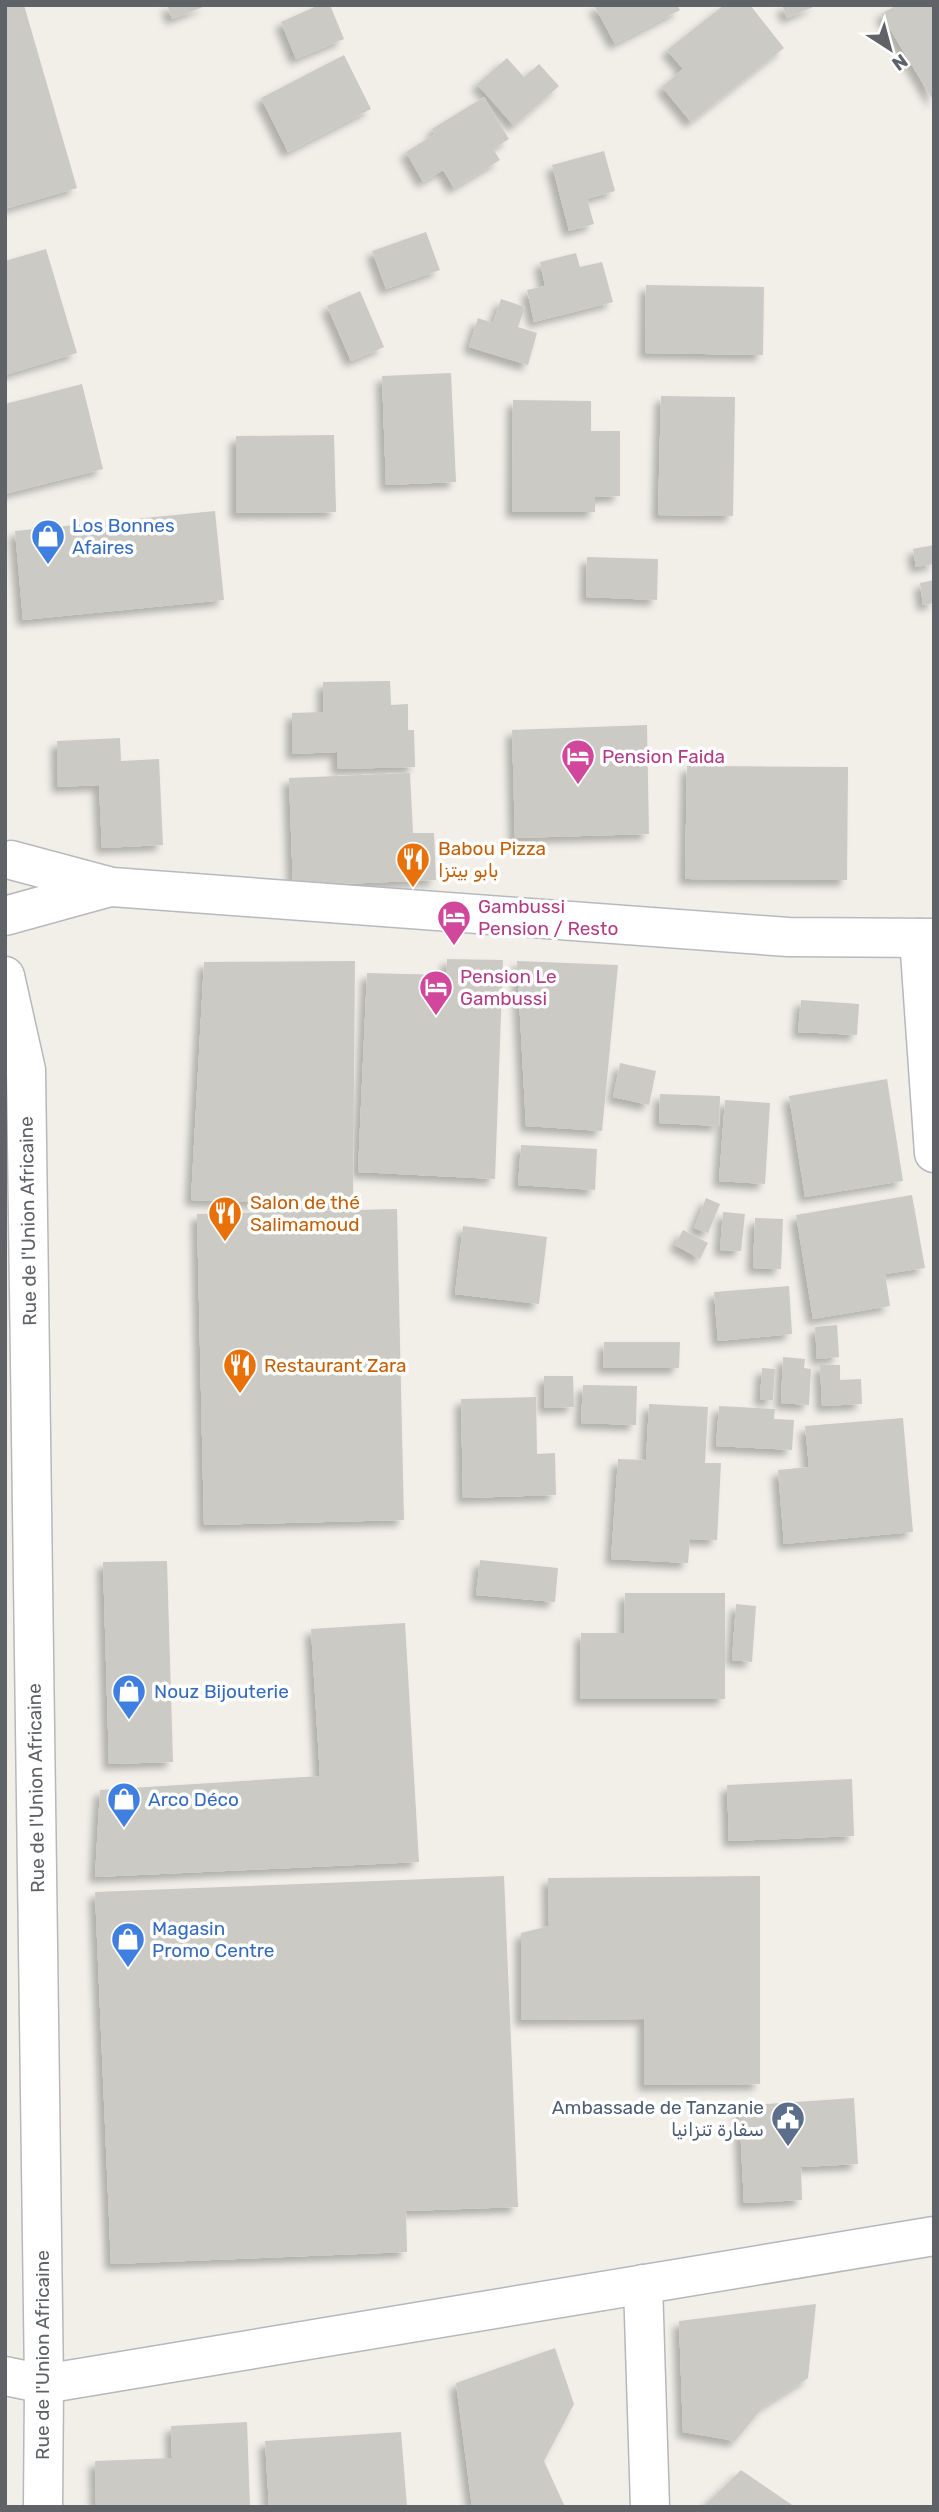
<svg xmlns="http://www.w3.org/2000/svg" width="939" height="2512" font-family="Rubik,'Noto Naskh Arabic',sans-serif">
  <style>
    .building { fill: #cccac5; filter: url(#shadow) }
    .lines { fill: none; stroke-linecap: round; stroke-linejoin: round }
    .minor-casing { stroke: #b5b8bc; stroke-width: 41 }
    .tertiary-casing { stroke: #b5b8bc; stroke-width: 41 }
    .secondary-casing { stroke: #b6babf; stroke-width: 41 }
    .minor { stroke: #fff; stroke-width: 38 }
    .tertiary { stroke: #fff; stroke-width: 38 }
    .secondary { stroke: #fff; stroke-width: 38 }
    .labels { text-anchor: middle; dominant-baseline: central; stroke-width: 7; stroke-linejoin: round; paint-order: stroke }
    .shop-label { font-size: 19px; fill: #366cbe; stroke: #fff; text-anchor: start }
    .hotel-label { font-size: 19px; fill: #b23c85; stroke: #fff; text-anchor: start }
    .food-label { font-size: 19px; fill: #c56008; stroke: #fff; text-anchor: start }
    .street-label { font-size: 19px; fill: #5f6368; stroke: #fff }
    .service-label { font-size: 19px; fill: #4e5e75; stroke: #fff; text-anchor: end }
  </style>
  <defs>
    <filter id="shadow"><feDropShadow dx="-6" dy="6" stdDeviation="3.5" flood-color="#0004"/></filter>
  </defs>
  <rect width="100%" height="100%" fill="#f1efe8"/>
  <g class="building">
    <path d="M5,5H24L77,188L5,209Z"/>
    <path d="M167,5H208L172,19Z"/>
    <path d="M319,5H330L344,39L296,59L281,22Z"/>
    <path d="M594,5H677L680,10L615,44Z"/>
    <path d="M724,5H750L784,48L691,122L662,87L683,69L667,50Z"/>
    <path d="M782,5H818L787,18Z"/>
    <path d="M897,5H934V102L881,14Z"/>
    <path d="M344,55L371,109L288,152L261,98Z"/>
    <path d="M507,58L524,77L539,64L559,86L514,126L477,84Z"/>
    <path d="M484,97L509,139L493,149L500,160L454,188L443,170L423,182L406,152L435,134L432,129Z"/>
    <path d="M604,151L615,191L587,199L594,224L569,231L552,165Z"/>
    <path d="M426,232L440,270L386,289L372,251Z"/>
    <path d="M46,249L77,353L5,375V261Z"/>
    <path d="M576,253L580,267L602,262L613,302L534,322L527,290L545,286L540,262Z"/>
    <path d="M646,285L764,287L763,355L645,353Z"/>
    <path d="M360,291L384,347L351,361L327,306Z"/>
    <path d="M501,299L525,307L518,327L537,333L528,365L469,347L478,318L493,323Z"/>
    <path d="M451,373L456,482L386,485L382,376Z"/>
    <path d="M82,384L103,469L5,494V404Z"/>
    <path d="M661,396L735,397L733,516L658,515Z"/>
    <path d="M513,400L591,401V431H620V496L595,497V512H512Z"/>
    <path d="M334,435L336,512L236,513V436Z"/>
    <path d="M215,511L224,600L23,620L15,531Z"/>
    <path d="M934,545V564L916,567L913,549Z"/>
    <path d="M587,557L658,559L657,600L586,597Z"/>
    <path d="M934,580V603L923,605L920,583Z"/>
    <path d="M390,681L391,705L408,704V730H414L415,767L337,769V752L292,754V713L323,712V682Z"/>
    <path d="M647,725L649,834L515,838L512,730Z"/>
    <path d="M120,738L121,761L159,759L163,845L102,848L99,785L58,787L57,741Z"/>
    <path d="M687,766L848,767L847,880L685,879Z"/>
    <path d="M410,773L413,833H434L436,880L293,886L289,778Z"/>
    <path d="M447,959L503,960L495,1179L358,1172L367,973L446,975Z"/>
    <path d="M355,961L353,1206L191,1200L204,962Z"/>
    <path d="M517,961L618,965L602,1131L526,1126Z"/>
    <path d="M801,1000L859,1004L857,1035L798,1032Z"/>
    <path d="M620,1063L656,1071L649,1105L613,1097Z"/>
    <path d="M887,1079L903,1181L805,1197L789,1096Z"/>
    <path d="M660,1094L720,1096L719,1126L659,1123Z"/>
    <path d="M725,1100L770,1103L765,1184L719,1181Z"/>
    <path d="M521,1145L597,1149L595,1190L518,1185Z"/>
    <path d="M912,1195L925,1268L885,1274L890,1306L813,1319L796,1215Z"/>
    <path d="M706,1198L720,1204L708,1233L694,1228Z"/>
    <path d="M397,1209L404,1520L204,1525L197,1214Z"/>
    <path d="M723,1212L745,1214L741,1251L720,1250Z"/>
    <path d="M755,1218L783,1219L781,1269L753,1268Z"/>
    <path d="M463,1226L547,1237L539,1304L455,1294Z"/>
    <path d="M683,1230L708,1243L700,1259L675,1245Z"/>
    <path d="M789,1286L792,1334L718,1341L714,1292Z"/>
    <path d="M837,1325L839,1357L817,1359L815,1327Z"/>
    <path d="M604,1342H680L679,1368H603Z"/>
    <path d="M783,1357L805,1359L804,1368L811,1369L809,1405L781,1403Z"/>
    <path d="M820,1365H840V1380L861,1379L862,1404L822,1406Z"/>
    <path d="M762,1368L775,1369L773,1400H760Z"/>
    <path d="M544,1376H573L574,1407L544,1408Z"/>
    <path d="M583,1385L637,1386L636,1425L581,1423Z"/>
    <path d="M536,1397L537,1454L555,1453L556,1495L463,1498L461,1399Z"/>
    <path d="M649,1404L708,1407L705,1463H721L717,1540L690,1539L688,1563L611,1559L618,1459L646,1460Z"/>
    <path d="M719,1406L775,1409L774,1419L794,1420L792,1450L716,1446Z"/>
    <path d="M903,1418L913,1532L784,1544L778,1470L809,1467L805,1426Z"/>
    <path d="M480,1560L558,1568L555,1602L476,1595Z"/>
    <path d="M167,1561L173,1762L109,1764L103,1562Z"/>
    <path d="M625,1593H725V1699H580L581,1633H624Z"/>
    <path d="M736,1604L756,1606L752,1662L732,1660Z"/>
    <path d="M405,1623L419,1862L95,1877L100,1790L320,1776L311,1629Z"/>
    <path d="M852,1779L854,1836L729,1841L727,1785Z"/>
    <path d="M504,1876L518,2207L406,2211L407,2252L111,2264L95,1892Z"/>
    <path d="M760,1876V2084L644,2085V2019L521,2020V1933L549,1926L548,1878Z"/>
    <path d="M854,2098L858,2164L801,2167L802,2200L744,2203L739,2106Z"/>
    <path d="M816,2304L808,2378L764,2406L735,2441L683,2432L679,2321Z"/>
    <path d="M555,2348L574,2404L544,2461L565,2507H472L456,2383Z"/>
    <path d="M247,2422L250,2507H96L95,2461L172,2458L171,2426Z"/>
    <path d="M401,2432L407,2507H269L265,2441Z"/>
    <path d="M741,2470L795,2507H703Z"/>
  </g>
  <g class="lines">
    <g class="minor-casing">
      <g id="minor">
        <path d="M919,938L934,1153"/>
        <path d="M643,2284L650,2507"/>
        <path d="M5,2376L44,2384L934,2236"/>
      </g>
    </g>
    <g class="tertiary-casing">
      <path id="tertiary" d="M5,976L26,1070L44,2384L43,2507"/>
    </g>
    <g class="secondary-casing">
      <g id="secondary">
        <path d="M11,860L112,887L788,937L934,938"/>
        <path d="M5,916L110,887"/>
      </g>
    </g>
    <use href="#minor" class="minor"/>
    <use href="#tertiary" class="tertiary"/>
    <use href="#secondary" class="secondary"/>
  </g>
  <defs>
    <g id="shop-pin" transform="scale(1.75)"><path d="M0 17L-7.5 6A9.5 9.5 0 1 1 7.5 6Z" fill="#3f7fe0" stroke="#fff"/><path d="M-5-2.5h2.3a2.7 3.5 0 0 1 5.4 0H5L5.5 6h-11ZM-1.5-2.5h3a1.5 2.3 0 0 0-3 0Z" fill="#fff"/></g>
    <g id="hotel-pin" transform="scale(1.75)"><path d="M0 17L-7.5 6A9.5 9.5 0 1 1 7.5 6Z" fill="#d1479c" stroke="#fff"/><path d="M-6-4.5h1.5V1H6V5H4.5V3h-9V5H-6ZM-4 0a1.8 1.8 0 1 1 3.6 0ZM.5 0V-2.5h3Q6-2.5 6 0Z" fill="#fff"/></g>
    <g id="restaurant-pin" transform="scale(1.75)"><path d="M0 17L-7.5 6A9.5 9.5 0 1 1 7.5 6Z" fill="#e8710a" stroke="#fff"/><path d="M-5-6h1v4h1v-4h1v4h1v-4h1v5L-1.5 .5V6h-2V.5L-5-1ZM5-6V6H3V1.5H1.5Q1.5-4 5-6Z" fill="#fff"/></g>
    <g id="civic-pin" transform="scale(1.75)"><path d="M0 17L-7.5 6A9.5 9.5 0 1 1 7.5 6Z" fill="#5c6f8a" stroke="#fff"/><path d="M-.6-6.5H3V-4.5H.6V-3L4-1V1h2V6H-6V1h2V-1L-.6-3ZM-1.2 2.5V6h2.4V2.5Z" fill="#fff"/></g>
  </defs>
  <g fill-rule="evenodd">
    <use href="#shop-pin" x="48" y="536"/>
    <use href="#hotel-pin" x="578" y="756"/>
    <use href="#restaurant-pin" x="413" y="859"/>
    <use href="#hotel-pin" x="454" y="917"/>
    <use href="#hotel-pin" x="436" y="987"/>
    <use href="#restaurant-pin" x="225" y="1213"/>
    <use href="#restaurant-pin" x="240" y="1365"/>
    <use href="#shop-pin" x="129" y="1691"/>
    <use href="#shop-pin" x="124" y="1799"/>
    <use href="#shop-pin" x="128" y="1939"/>
    <use href="#civic-pin" x="788" y="2118"/>
  </g>
  <g class="labels">
    <g class="shop-label">
      <text x="72" y="525">Los Bonnes<tspan x="72" dy="22">Afaires</tspan></text>
      <text x="154" y="1691">Nouz Bijouterie</text>
      <text x="148" y="1799">Arco Déco</text>
      <text x="152" y="1928">Magasin<tspan x="152" dy="22">Promo Centre</tspan></text>
    </g>
    <g class="hotel-label">
      <text x="602" y="756">Pension Faida</text>
      <text x="478" y="906">Gambussi<tspan x="478" dy="22">Pension / Resto</tspan></text>
      <text x="460" y="976">Pension Le<tspan x="460" dy="22">Gambussi</tspan></text>
    </g>
    <g class="food-label">
      <text x="438" y="848">Babou Pizza<tspan x="438" dy="22">بابو بيتزا</tspan></text>
      <text x="250" y="1202">Salon de thé<tspan x="250" dy="22">Salimamoud</tspan></text>
      <text x="264" y="1365">Restaurant Zara</text>
    </g>
    <g class="street-label">
      <text transform="translate(28 1221) rotate(-91)">Rue de l'Union Africaine</text>
      <text transform="translate(36 1788) rotate(-91)">Rue de l'Union Africaine</text>
      <text transform="translate(42 2355) rotate(-90)">Rue de l'Union Africaine</text>
    </g>
    <g class="service-label">
      <text x="764" y="2107">Ambassade de Tanzanie<tspan x="764" dy="22">سفارة تنزانيا</tspan></text>
    </g>
  </g>
  <rect width="939" height="2512" fill="none" stroke="#5f6368" stroke-width="14"/>
  <g transform="translate(890 49) rotate(144)" stroke="#ffffff" stroke-width="5" paint-order="stroke">
  <path d="M0-5L12 26L0 18L-12 26Z" fill="#5f6368"/>
  <text y="-10" font-size="19" font-weight="bold" text-anchor="middle" fill="#5f6368">N</text>
  </g>
</svg>
